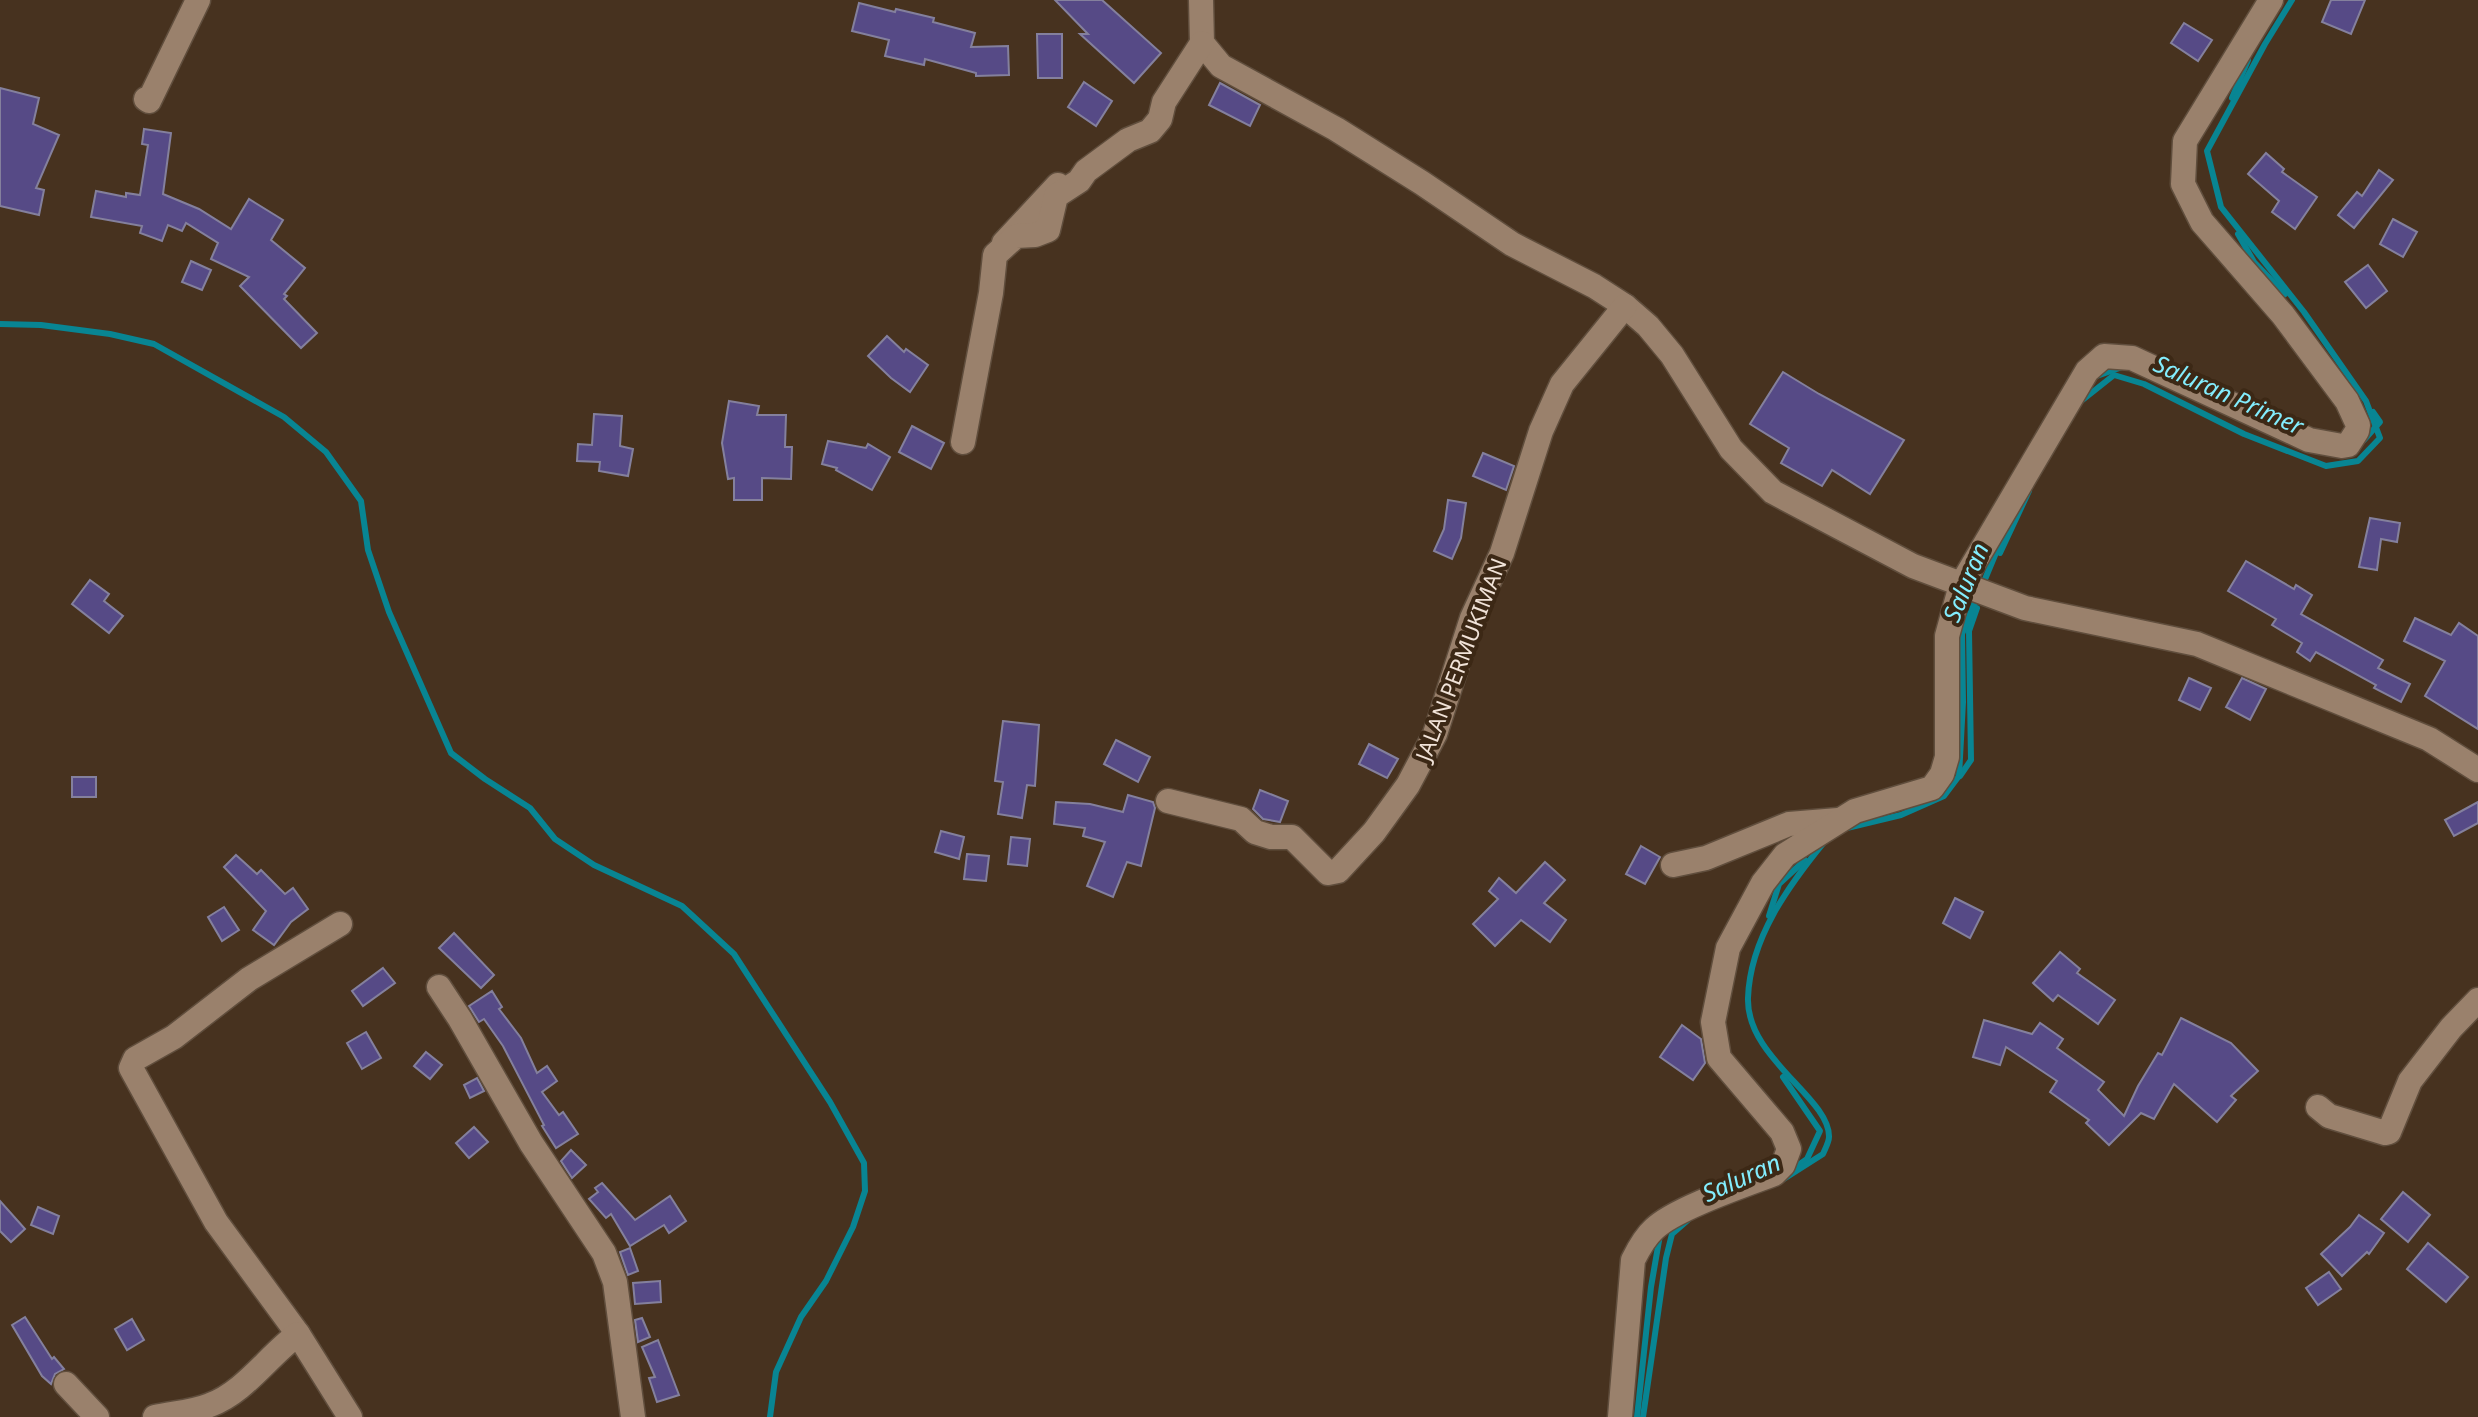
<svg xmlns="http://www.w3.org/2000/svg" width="2478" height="1417" font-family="'Noto Sans',sans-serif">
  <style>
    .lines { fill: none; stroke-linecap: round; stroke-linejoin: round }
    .stream { stroke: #088593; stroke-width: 6 }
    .building { fill: #564a86; stroke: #84809d; stroke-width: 2 }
    .minor-casing { stroke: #604e3d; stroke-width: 27 }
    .minor { stroke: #9a816c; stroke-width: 24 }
    .labels { text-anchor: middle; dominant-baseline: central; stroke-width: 8; stroke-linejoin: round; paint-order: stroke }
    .street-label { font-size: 22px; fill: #f1e3d8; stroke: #3c2815 }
    .water-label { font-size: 24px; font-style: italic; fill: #83edfd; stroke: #3c2815 }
  </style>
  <rect width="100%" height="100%" fill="#47321f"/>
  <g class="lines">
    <g class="stream">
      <path d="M2232,98L2248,60"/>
      <path d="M2238,234L2254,262L2285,294"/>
      <path d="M0,324L41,325L110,334L154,344L284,417L326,452L361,501L368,550L389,612L451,753L485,779L530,808L555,839L594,865L682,906L734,954L830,1102L864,1163L865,1191L853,1227L826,1281L801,1317L776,1372L770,1417"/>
      <path d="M2094,377L2125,366"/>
      <path d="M2080,402L2114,375L2144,384L2244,434L2326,466L2358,461L2380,438L2366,401L2304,312L2221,207L2207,151L2265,44L2292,0"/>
      <path d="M2364,440L2380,422L2373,412"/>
      <path d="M2000,553L2029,491"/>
      <path d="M1983,584L2003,536"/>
      <path d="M1960,776L1971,760L1969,631L1977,608"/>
      <path d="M1847,828L1901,815L1944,796L1959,776L1963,702L1962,634L1978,595"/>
      <path d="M1769,916L1779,884L1805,860"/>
      <path d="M1783,1077L1820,1131L1807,1159L1790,1171"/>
      <path d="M1779,1182L1823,1154C1825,1149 1829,1142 1829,1137C1830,1098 1746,1058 1748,998C1750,938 1789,885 1825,841"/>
      <path d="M1637,1417L1651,1287L1660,1235"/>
      <path d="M1643,1417L1666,1258L1672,1234L1688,1220"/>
    </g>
  </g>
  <g class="building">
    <path d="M1055,0H1102L1161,53L1134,83L1080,34H1088Z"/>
    <path d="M2331,0H2365L2351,34L2322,22Z"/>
    <path d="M859,3L895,12L896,9L934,18L933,22L975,33L971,47L1008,46L1009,75L976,76V73L925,59L924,65L885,56L889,40L852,31Z"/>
    <path d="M2184,23L2212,40L2198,61L2171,43Z"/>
    <path d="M1037,34H1062V78H1038Z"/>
    <path d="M1084,82L1112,101L1096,126L1068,107Z"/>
    <path d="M1220,83L1260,105L1250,126L1209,105Z"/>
    <path d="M0,88L39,98L33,124L59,135L36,188L44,190L39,215L0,206Z"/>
    <path d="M144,129L171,133L163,194L199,209L231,229L249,199L283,220L271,240L305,268L284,294L287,296L284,299L317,333L301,348L240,286L249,277L211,259L218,243L186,223L182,231L168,225L162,241L140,233L142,226L91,217L96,191L126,197V193L140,195L148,145L142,144Z"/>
    <path d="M2266,153L2284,169L2282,172L2317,197L2295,229L2272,212L2279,201L2248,174Z"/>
    <path d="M2379,170L2393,180L2354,228L2338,215L2357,192L2362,196Z"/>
    <path d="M2393,219L2417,232L2403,257L2380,244Z"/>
    <path d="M191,261L211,270L202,290L182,282Z"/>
    <path d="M2368,265L2387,291L2366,308L2345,282Z"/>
    <path d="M887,336L904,352L906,349L928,365L910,392L891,378L868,356Z"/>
    <path d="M1783,372L1819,394L1904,440L1870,494L1832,470L1822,486L1781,463L1789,448L1750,424Z"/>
    <path d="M729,401L759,406L757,415H786L785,447H792L791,479L762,478V500H734V478L728,479L722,443Z"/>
    <path d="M594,414L622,416L620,446L633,449L628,476L599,471L600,462L577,461L578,444L592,445Z"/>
    <path d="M912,426L944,443L931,469L899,452Z"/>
    <path d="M828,441L866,448L868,444L890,457L872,490L836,470L837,468L822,464Z"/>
    <path d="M1483,453L1514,466L1506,490L1473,476Z"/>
    <path d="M1448,500L1466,503L1461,538L1452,559L1434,551L1444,529Z"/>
    <path d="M2370,518L2400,523L2397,542L2381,539L2377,570L2359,567Z"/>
    <path d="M2246,561L2294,589L2296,585L2312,595L2301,614L2383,660L2378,668L2410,684L2401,702L2374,688L2376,685L2316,652L2310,661L2297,652L2302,643L2272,625L2276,619L2228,591Z"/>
    <path d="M90,580L109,594L104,601L123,616L109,633L72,604Z"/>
    <path d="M2415,618L2451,635L2459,623L2478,636V729L2425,696L2445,661L2404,641Z"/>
    <path d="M2189,678L2211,688L2200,710L2179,700Z"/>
    <path d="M2242,678L2266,689L2250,720L2226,707Z"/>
    <path d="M1003,721L1039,725L1035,786L1027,785L1022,818L998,814L1003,782L995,781Z"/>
    <path d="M1116,740L1150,757L1138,782L1104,764Z"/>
    <path d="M1369,744L1398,759L1387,778L1359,764Z"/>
    <rect x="72" y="777" width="24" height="20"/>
    <path d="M1260,790L1288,801L1280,822L1263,819L1253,809Z"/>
    <path d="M1128,795L1153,802L1155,808L1141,866L1127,862L1113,897L1087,886L1105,842L1083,836L1085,828L1054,824L1056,802L1090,804L1123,812Z"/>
    <path d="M2478,802V823L2454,836L2445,820Z"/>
    <path d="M941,831L964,837L959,859L935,852Z"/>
    <path d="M1011,837L1030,839L1027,866L1008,864Z"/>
    <path d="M1641,846L1660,857L1645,884L1626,874Z"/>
    <path d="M967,854L989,856L986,881L964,879Z"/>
    <path d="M236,855L257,874L261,870L285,894L293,888L308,909L291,922L274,945L253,930L266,911L224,867Z"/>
    <path d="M1545,862L1565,880L1544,903L1566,920L1550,942L1521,920L1495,946L1473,924L1498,899L1489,891L1499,878L1516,893Z"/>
    <path d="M1955,898L1983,912L1970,938L1943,923Z"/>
    <path d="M224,907L239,930L222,941L208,917Z"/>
    <path d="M454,933L494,975L481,988L439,948Z"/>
    <path d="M2060,952L2080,969L2077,973L2115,1000L2098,1024L2058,995L2053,1001L2033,983Z"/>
    <path d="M383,968L395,983L363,1006L352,991Z"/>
    <path d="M492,991L502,1007L499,1009L521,1038L537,1073L547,1066L557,1081L542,1092L559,1115L563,1112L578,1134L556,1148L542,1126L544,1125L503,1046L484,1019L479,1022L469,1006Z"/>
    <path d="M2181,1018L2231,1043L2258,1071L2231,1096L2236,1100L2217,1122L2174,1084L2154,1119L2141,1113L2109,1145L2086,1123L2089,1120L2050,1092L2057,1081L2006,1047L2000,1065L1973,1057L1984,1020L2032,1034L2040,1023L2063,1039L2057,1048L2104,1082L2098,1090L2124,1116L2138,1086L2158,1053L2162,1055Z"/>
    <path d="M1682,1025L1701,1039L1705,1063L1693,1080L1660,1057Z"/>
    <path d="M366,1032L381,1058L362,1069L347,1043Z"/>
    <path d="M426,1052L442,1065L430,1079L414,1066Z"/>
    <path d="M477,1078L484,1091L470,1098L464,1085Z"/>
    <path d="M474,1127L488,1142L469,1158L456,1143Z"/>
    <path d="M571,1150L586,1165L572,1178L561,1161Z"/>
    <path d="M602,1183L635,1220L670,1196L686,1221L669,1233L664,1225L630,1246L611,1214L606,1218L589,1199L598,1192L595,1188Z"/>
    <path d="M2403,1192L2430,1215L2408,1242L2381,1219Z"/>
    <path d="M0,1201L25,1229L11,1242L0,1231Z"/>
    <path d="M38,1207L59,1216L53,1234L31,1225Z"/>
    <path d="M2359,1215L2384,1233L2369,1254L2367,1252L2342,1276L2321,1254L2350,1227Z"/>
    <path d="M2428,1243L2468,1277L2446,1302L2407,1269Z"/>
    <path d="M630,1248L638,1271L628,1275L620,1252Z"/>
    <path d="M2329,1272L2341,1289L2318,1305L2306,1288Z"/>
    <path d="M660,1281L661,1302L635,1304L633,1283Z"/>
    <path d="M25,1317L52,1359L54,1357L64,1369L55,1374L51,1384L42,1376L12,1325Z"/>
    <path d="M642,1318L650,1337L638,1342L635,1320Z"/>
    <path d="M132,1319L144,1340L127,1350L115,1329Z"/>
    <path d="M658,1340L679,1395L657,1402L649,1378L655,1377L642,1347Z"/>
  </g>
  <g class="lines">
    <g class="minor-casing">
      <g id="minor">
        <path d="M1201,0L1202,43L1221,66L1336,129L1422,183L1512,244L1594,286L1625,306L1648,326L1672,355L1731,449L1773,492L1913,566L2025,608L2197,644L2429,739L2478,770"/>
        <path d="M146,99L149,101L198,0"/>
        <path d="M1004,243L1058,185"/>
        <path d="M963,442L991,293L995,255L1016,236L1035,235L1048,230L1056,196L1079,181L1086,171L1128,140L1150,131L1160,119L1164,102L1202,43"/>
        <path d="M1168,801L1241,819L1255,832L1271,837H1292L1328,873L1338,871L1374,832L1408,785L1435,734L1472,618L1502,553L1541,431L1562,384L1625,306"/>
        <path d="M1673,865L1706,858L1789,824L1838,820"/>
        <path d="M439,987L460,1019L531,1143L604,1253L615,1282L633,1417"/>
        <path d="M2318,1107L2329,1116L2385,1133L2389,1132L2410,1081L2451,1028L2478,1000"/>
        <path d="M298,1334L216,1222L131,1068L135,1059L174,1037L249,979L340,924"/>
        <path d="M66,1384L97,1417"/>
        <path d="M155,1417C173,1413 193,1412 210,1405C245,1392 268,1356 298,1334L350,1417"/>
        <path d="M1620,1417L1633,1260C1639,1248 1645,1237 1654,1229C1674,1209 1745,1185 1774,1174L1783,1165L1789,1149L1782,1132L1719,1058L1713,1022L1728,948L1763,883L1785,855L1855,811L1932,788L1942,774L1947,757V636L1961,585L2087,371L2104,356L2132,358L2309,440L2342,446L2348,445L2357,431L2358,425L2347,401L2283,315L2202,222L2183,184L2185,141L2271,0"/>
      </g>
    </g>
    <use href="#minor" class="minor"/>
  </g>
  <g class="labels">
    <g class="street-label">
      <text transform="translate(1460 659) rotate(-69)">JALAN PERMUKIMAN</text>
    </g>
    <g class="water-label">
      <text transform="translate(2229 394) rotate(24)">Saluran Primer</text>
      <text transform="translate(1965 582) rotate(-68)">Saluran</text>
      <text transform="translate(1741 1177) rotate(-24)">Saluran</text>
    </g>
  </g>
</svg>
